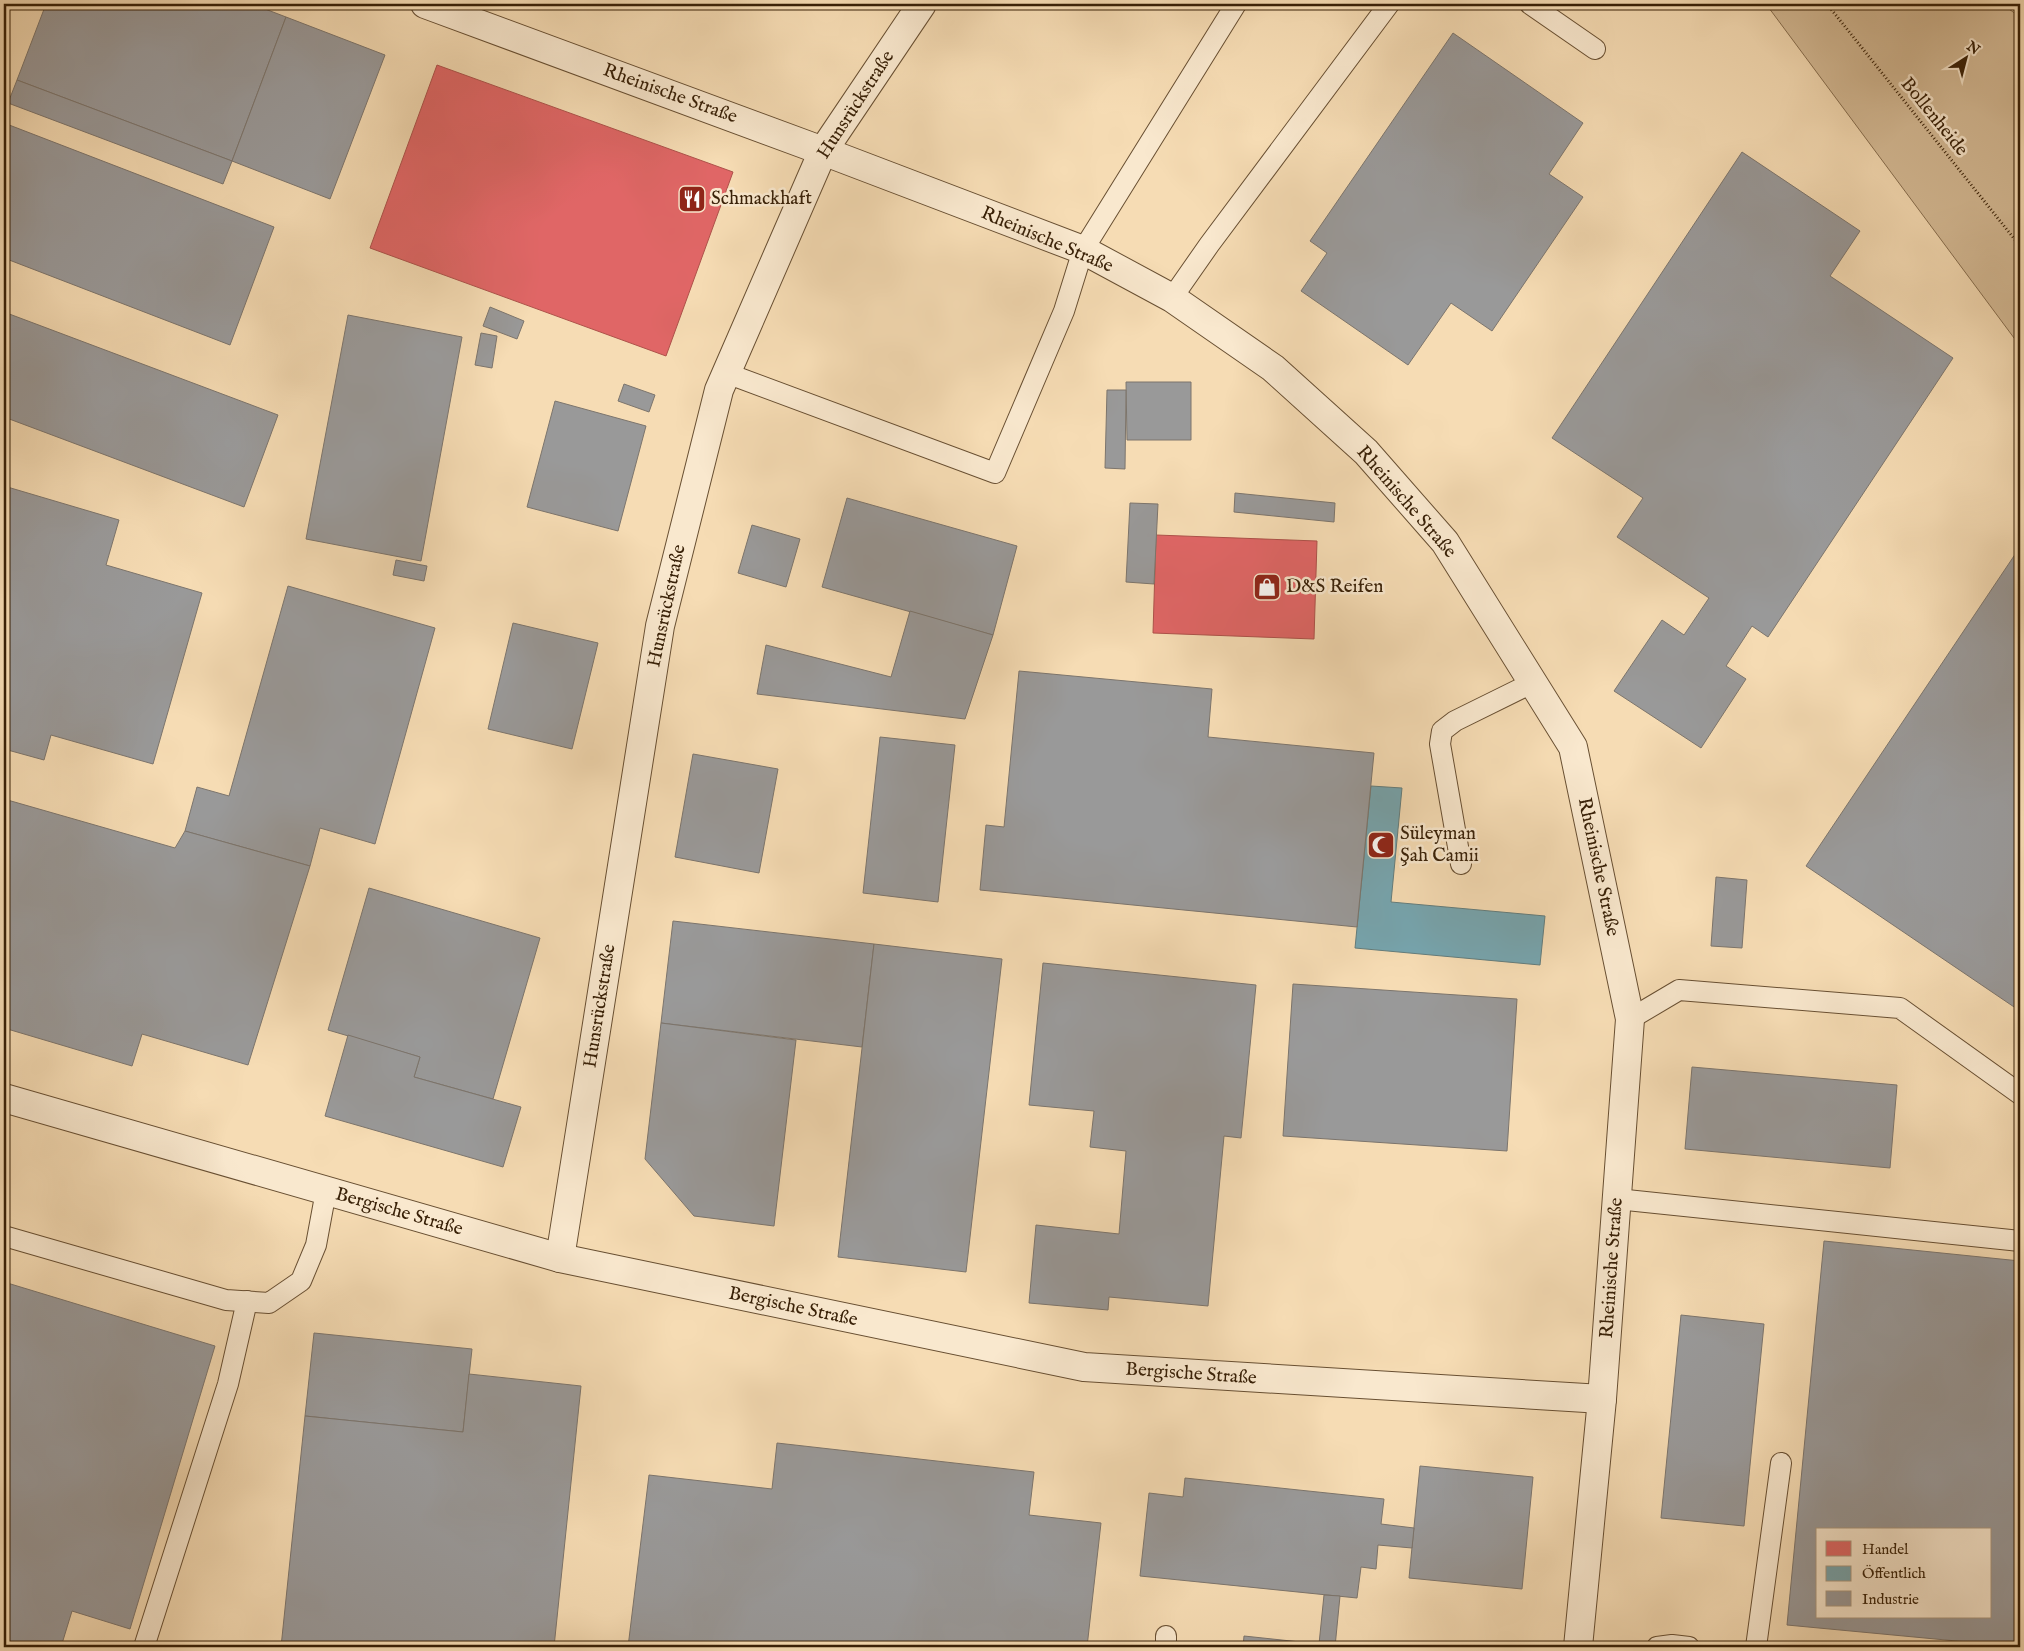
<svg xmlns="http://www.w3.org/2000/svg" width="2024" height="1651" font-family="'IM FELL English',serif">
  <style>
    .green { fill: #d6bc97; stroke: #876e4f }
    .shops { fill: #e06666; stroke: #ae514a }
    .public { fill: #76a5af; stroke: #637d7d }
    .industry { fill: #999; stroke: #7c756d; fill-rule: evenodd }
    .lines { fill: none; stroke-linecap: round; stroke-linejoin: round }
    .lane-casing { stroke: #684f32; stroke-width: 22 }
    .street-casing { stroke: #684f32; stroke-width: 30 }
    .path { stroke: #382007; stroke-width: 3; stroke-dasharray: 1 2.5; stroke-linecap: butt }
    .lane { stroke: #f9e8ce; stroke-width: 20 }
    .street { stroke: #f9e8ce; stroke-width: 28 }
    .labels { text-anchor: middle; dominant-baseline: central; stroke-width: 5; stroke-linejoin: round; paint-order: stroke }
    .street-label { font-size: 19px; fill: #382007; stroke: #f9e8ce }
    .poi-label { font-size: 19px; fill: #382007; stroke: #f9e8ce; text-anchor: start }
  </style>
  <rect width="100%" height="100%" fill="#f6dcb4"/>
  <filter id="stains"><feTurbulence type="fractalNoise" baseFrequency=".004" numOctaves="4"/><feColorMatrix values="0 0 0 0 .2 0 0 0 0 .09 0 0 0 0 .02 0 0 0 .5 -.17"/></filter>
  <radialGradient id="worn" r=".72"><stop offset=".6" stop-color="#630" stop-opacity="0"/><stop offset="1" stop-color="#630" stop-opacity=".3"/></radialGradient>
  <path class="green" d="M1766,4H2002L2020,17V346Z"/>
  <g class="shops">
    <path d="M437,65L733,172L666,356L370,248Z"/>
    <path d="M1156,535L1317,541L1314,639L1153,633Z"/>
  </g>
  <path class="public" d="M1371,786L1402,788L1391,902L1545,916L1540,965L1355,948Z"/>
  <g class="industry">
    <path d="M46,4H252L286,17L232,161L17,80Z"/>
    <path d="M286,17L385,55L330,199L232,161Z"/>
    <path d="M1453,33L1583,123L1549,174L1583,197L1492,331L1451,303L1408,365L1301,291L1327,253L1310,241Z"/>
    <path d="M17,80L232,161L223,184L8,103Z"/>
    <path d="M4,123L274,227L230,345L4,258Z"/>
    <path d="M1742,152L1860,231L1830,276L1953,358L1768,637L1752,626L1726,666L1746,679L1701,748L1614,691L1662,620L1684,635L1709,598L1617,537L1643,498L1552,438Z"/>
    <path d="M490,307L524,321L517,339L483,326Z"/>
    <path d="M4,312L278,415L244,507L4,417Z"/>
    <path d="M348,315L462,337L421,561L306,539Z"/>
    <path d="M481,333L497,336L492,368L475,365Z"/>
    <path d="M1126,382H1191V440H1127Z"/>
    <path d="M624,384L655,395L649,412L618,401Z"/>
    <path d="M1107,390H1126L1125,469L1105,468Z"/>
    <path d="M555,401L646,426L618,531L527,507Z"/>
    <path d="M4,486L119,520L106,565L202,593L153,764L51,735L44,760L4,749Z"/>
    <path d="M1235,493L1335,503L1334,522L1234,512Z"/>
    <path d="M847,498L1017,546L993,635L822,587Z"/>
    <path d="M1130,503L1158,504L1154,584L1126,582Z"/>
    <path d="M752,525L800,539L786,587L738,573Z"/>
    <path d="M2020,547V1011L1806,866Z"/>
    <path d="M396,560L427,566L424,581L393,575Z"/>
    <path d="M288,586L435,628L375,844L320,828L310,866L185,831L197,787L229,796Z"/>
    <path d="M910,611L993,635L965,719L757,694L766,645L891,677Z"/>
    <path d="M513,623L598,643L572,749L488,729Z"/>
    <path d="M1019,671L1212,689L1208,737L1374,753L1357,927L980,890L986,825L1004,827Z"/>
    <path d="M880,737L955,745L938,902L863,893Z"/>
    <path d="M693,754L778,769L759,873L675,857Z"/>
    <path d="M4,799L175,848L185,831L310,866L248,1065L142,1034L132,1066L4,1028Z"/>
    <path d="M1716,877L1747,880L1742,948L1711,946Z"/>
    <path d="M369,888L540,938L493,1099L414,1077L420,1057L328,1030Z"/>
    <path d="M673,921L874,944L862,1047L661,1023Z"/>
    <path d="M874,944L1002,959L966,1272L838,1257Z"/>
    <path d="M1043,963L1256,985L1241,1138L1224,1136L1208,1306L1109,1297L1108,1310L1029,1303L1036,1225L1119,1234L1126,1151L1090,1147L1094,1111L1029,1105Z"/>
    <path d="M1293,984L1517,999L1507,1151L1283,1136Z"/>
    <path d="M661,1023L796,1040L774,1226L694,1216L645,1159Z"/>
    <path d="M348,1035L420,1057L414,1077L521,1107L503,1167L325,1116Z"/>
    <path d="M1692,1067L1897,1085L1890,1168L1685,1149Z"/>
    <path d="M1824,1241L2020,1261V1647L1787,1625ZM1818,1530H1990V1617H1818Z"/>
    <path d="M4,1282L215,1346L130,1629L72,1611L61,1647H4Z"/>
    <path d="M1681,1315L1764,1324L1744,1526L1661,1518Z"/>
    <path d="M314,1333L472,1349L463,1432L305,1416Z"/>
    <path d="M469,1374L581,1386L554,1647H281L305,1416L463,1432Z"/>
    <path d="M777,1443L1034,1472L1029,1515L1101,1523L1087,1647H628L649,1475L772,1489Z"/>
    <path d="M1420,1466L1533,1477L1522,1589L1409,1578Z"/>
    <path d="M1185,1478L1384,1499L1381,1524L1414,1528L1412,1548L1378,1545L1376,1569L1361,1567L1357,1598L1140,1576L1149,1493L1183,1497Z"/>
    <path d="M1324,1595L1340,1596L1335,1647H1243L1244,1636L1319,1644Z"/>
  </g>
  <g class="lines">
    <g class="lane-casing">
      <g id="lane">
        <path d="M1530,4L1595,49"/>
        <path d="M1172,298L1209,245L1389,4"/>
        <path d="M726,373L995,473L1064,311L1083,250L1236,4"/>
        <path d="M1461,864L1440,744L1442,731L1455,721L1534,682"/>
        <path d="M1630,1019L1679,990L1900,1008L2020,1094"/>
        <path d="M1617,1199L2020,1241"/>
        <path d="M4,1236L226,1300L269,1303L301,1281L316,1245L326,1191"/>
        <path d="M144,1647L228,1384L247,1301"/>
        <path d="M1166,1647V1636"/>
        <path d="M1657,1647L1672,1645L1689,1647"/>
        <path d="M1756,1647L1781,1463"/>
      </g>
    </g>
    <g class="street-casing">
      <g id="street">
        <path d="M425,4L823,151L1083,250L1172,298L1273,368L1366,452L1445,542L1573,747L1630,1019L1602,1399L1578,1647"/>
        <path d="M4,1098L560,1258L1084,1367L1602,1399"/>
        <path d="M560,1258L660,626L719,390L823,151L922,4"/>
      </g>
    </g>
    <path class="path" d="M1827,4L2020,246"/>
    <use href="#lane" class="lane"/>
    <use href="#street" class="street"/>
  </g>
  <defs>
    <g id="restaurant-square" transform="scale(1.4375)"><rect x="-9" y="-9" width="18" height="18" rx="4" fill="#8f2418" stroke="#f9e8ce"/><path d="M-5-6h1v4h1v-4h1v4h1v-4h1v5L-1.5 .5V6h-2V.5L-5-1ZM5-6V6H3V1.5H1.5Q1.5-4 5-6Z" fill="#fff"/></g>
    <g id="shop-square" transform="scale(1.4375)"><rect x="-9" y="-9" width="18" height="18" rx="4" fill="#8f2418" stroke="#f9e8ce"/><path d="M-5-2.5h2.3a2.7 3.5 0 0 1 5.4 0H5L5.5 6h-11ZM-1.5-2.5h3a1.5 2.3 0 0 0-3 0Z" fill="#fff"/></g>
    <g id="mosque-square" transform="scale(1.4375)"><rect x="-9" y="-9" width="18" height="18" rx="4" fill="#8f2418" stroke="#f9e8ce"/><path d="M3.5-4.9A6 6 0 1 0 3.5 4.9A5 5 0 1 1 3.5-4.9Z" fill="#fff"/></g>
  </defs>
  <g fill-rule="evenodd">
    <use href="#restaurant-square" x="692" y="199"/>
    <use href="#shop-square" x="1267" y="587"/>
    <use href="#mosque-square" x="1381" y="845"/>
  </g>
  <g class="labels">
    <g class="street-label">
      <text transform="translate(670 94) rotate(20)">Rheinische Straße</text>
      <text transform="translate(856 105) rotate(-57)">Hunsrückstraße</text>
      <text transform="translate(1934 117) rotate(51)">Bollenheide</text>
      <text transform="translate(1047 240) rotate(23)">Rheinische Straße</text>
      <text transform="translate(1406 502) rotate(49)">Rheinische Straße</text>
      <text transform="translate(667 606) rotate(-78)">Hunsrückstraße</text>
      <text transform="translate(1598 867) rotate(78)">Rheinische Straße</text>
      <text transform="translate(600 1006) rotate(-81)">Hunsrückstraße</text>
      <text transform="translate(399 1212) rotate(16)">Bergische Straße</text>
      <text transform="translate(1612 1268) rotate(-86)">Rheinische Straße</text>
      <text transform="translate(793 1307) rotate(12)">Bergische Straße</text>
      <text transform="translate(1191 1374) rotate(4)">Bergische Straße</text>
    </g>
    <g class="poi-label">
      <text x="711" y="199">Schmackhaft</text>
      <text x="1286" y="587">D&amp;S Reifen</text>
      <text x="1400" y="834">Süleyman<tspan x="1400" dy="22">Şah Camii</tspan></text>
    </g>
  </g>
  <rect width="2024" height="1651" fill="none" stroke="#f6dcb4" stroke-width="20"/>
  <rect x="5" y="5" width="2014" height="1641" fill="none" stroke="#382007" stroke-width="2.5"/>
  <rect x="10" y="10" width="2004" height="1631" fill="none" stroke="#382007"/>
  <rect x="1816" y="1528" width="175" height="90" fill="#f9e8ce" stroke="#ac987e"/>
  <rect x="1826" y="1541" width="25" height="15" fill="#e06666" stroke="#ac987e"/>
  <text x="1862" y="1554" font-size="15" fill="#382007">Handel</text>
  <rect x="1826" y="1566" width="25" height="15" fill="#76a5af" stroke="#ac987e"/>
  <text x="1862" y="1578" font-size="15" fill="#382007">Öffentlich</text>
  <rect x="1826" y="1591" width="25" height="15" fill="#999999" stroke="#ac987e"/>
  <text x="1862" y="1604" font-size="15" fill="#382007">Industrie</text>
  <g transform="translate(1966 58) rotate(36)" stroke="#f9e8ce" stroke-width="4" paint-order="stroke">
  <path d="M0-4L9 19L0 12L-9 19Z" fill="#382007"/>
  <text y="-8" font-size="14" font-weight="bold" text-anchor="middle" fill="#382007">N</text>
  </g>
  <rect width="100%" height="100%" filter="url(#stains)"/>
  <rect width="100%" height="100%" fill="url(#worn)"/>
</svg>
